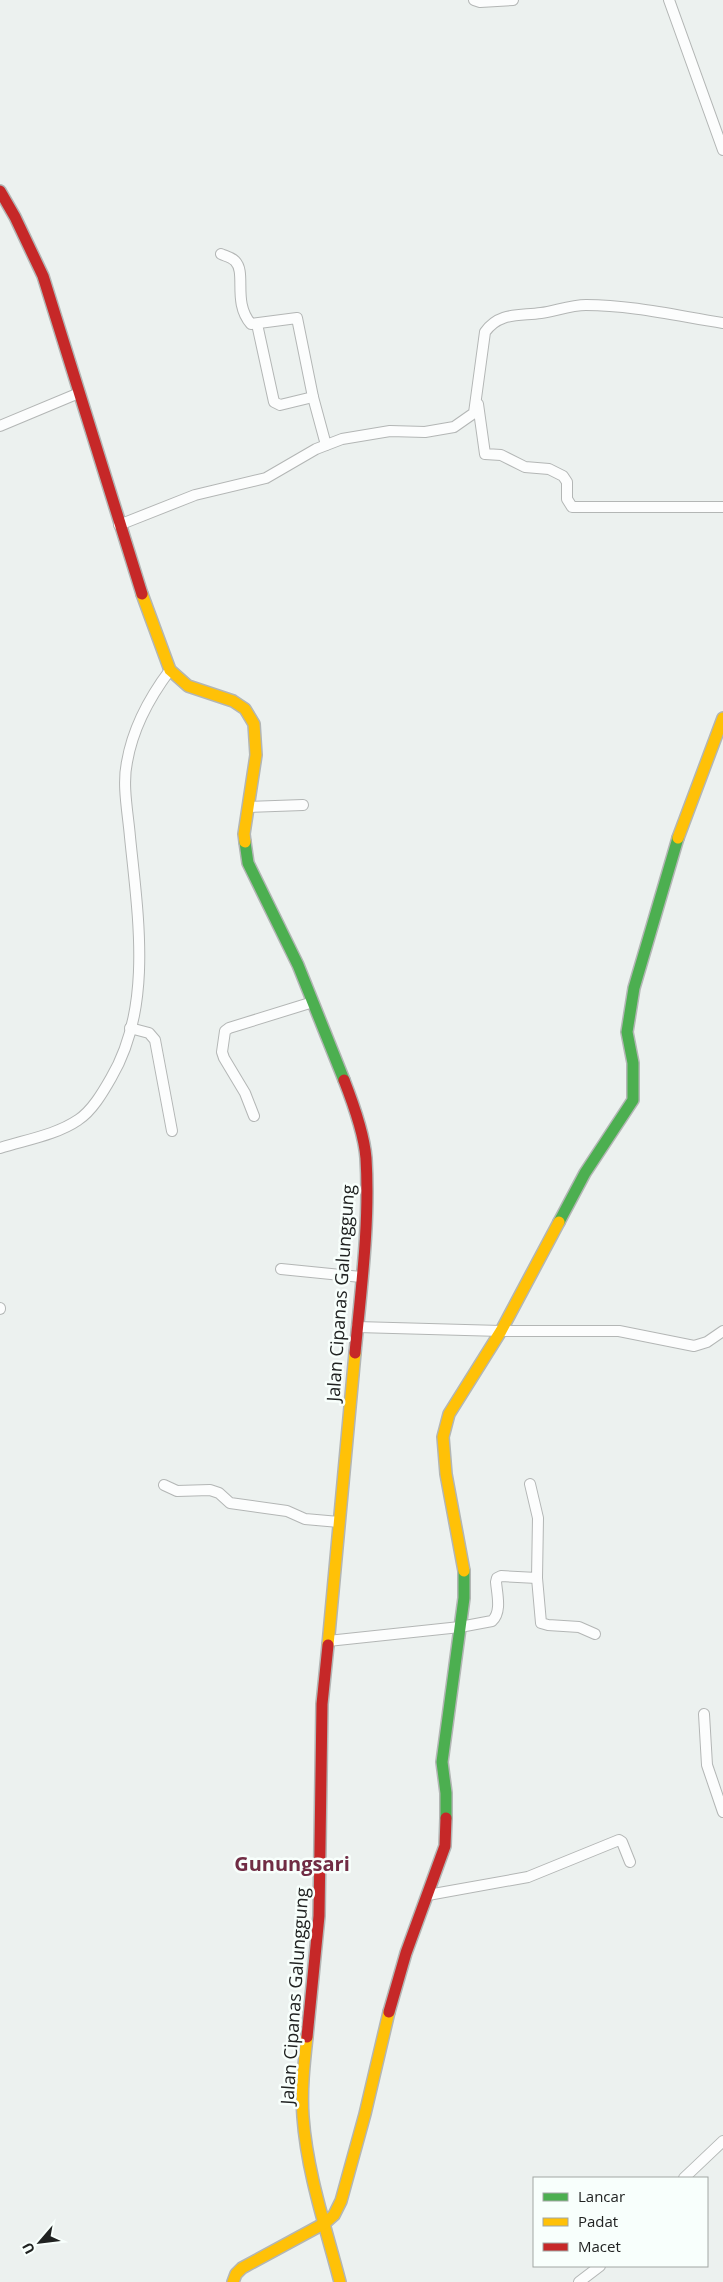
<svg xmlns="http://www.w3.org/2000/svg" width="723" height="2282" font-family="'Open Sans',sans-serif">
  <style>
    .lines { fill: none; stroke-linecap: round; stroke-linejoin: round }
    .street-casing { stroke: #b3b6b5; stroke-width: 12 }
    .fast-casing { stroke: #b3b6b5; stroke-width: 14 }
    .slow-casing { stroke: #b3b6b5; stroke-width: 14 }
    .jam-casing { stroke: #b3b6b5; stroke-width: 14 }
    .street { stroke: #fcfdfd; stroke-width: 10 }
    .fast { stroke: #4caf50; stroke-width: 11 }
    .slow { stroke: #ffc107; stroke-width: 11 }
    .jam { stroke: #c62828; stroke-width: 11 }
    .labels { text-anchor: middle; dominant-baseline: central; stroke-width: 5; stroke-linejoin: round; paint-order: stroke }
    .street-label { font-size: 18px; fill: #202221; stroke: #f8fffc }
    .quarter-label { font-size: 20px; font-weight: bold; fill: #702c44; stroke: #f8fffc }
  </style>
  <rect width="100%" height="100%" fill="#ecf1ef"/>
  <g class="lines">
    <g class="street-casing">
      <g id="street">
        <path d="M474,0L480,2L513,0"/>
        <path d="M669,0L723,150"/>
        <path d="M221,254C225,256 231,257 235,261C247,273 232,302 251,324L297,318L313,397L326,445"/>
        <path d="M257,324L274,402L280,405L313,397"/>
        <path d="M478,404L485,454L501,455L525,467L549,469L563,476L567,482V499L572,507H723"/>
        <path d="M0,426L79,393"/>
        <path d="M119,525L195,495L266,478L316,449L342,439L390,431L425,432L454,427L474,413L485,332C499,312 519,316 541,313C555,311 571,305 586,305C631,305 678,316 723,323"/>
        <path d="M248,807L303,805"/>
        <path d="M130,1028L149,1033L155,1040L172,1131"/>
        <path d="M254,1116L245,1093L224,1058L222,1052L225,1031L229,1028L313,1002"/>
        <path d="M0,1148C25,1140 56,1135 78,1120C92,1111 103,1092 111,1078C153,1007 138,916 130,837C128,813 122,785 127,762C133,727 149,698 170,670"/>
        <path d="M281,1269L361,1277"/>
        <path d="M0,1308V1309"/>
        <path d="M357,1327L501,1331H619L694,1346L707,1342L723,1331"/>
        <path d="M164,1485L177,1491L210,1490L219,1493L230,1503L287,1511L305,1519L339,1522"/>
        <path d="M537,1578L541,1623L548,1625L579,1627L595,1634"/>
        <path d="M328,1641L460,1627L492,1621C502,1612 497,1594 496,1582L497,1578L501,1576L537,1578L538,1518L530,1484"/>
        <path d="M704,1714L707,1765L723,1812"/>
        <path d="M428,1895L528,1877L619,1840L622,1842L630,1862"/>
        <path d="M684,2178L723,2141"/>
        <path d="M579,2282L600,2266"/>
      </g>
    </g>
    <g class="fast-casing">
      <g id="fast">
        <path d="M245,842L248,863L298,965L344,1080"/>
        <path d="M559,1222L585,1173L633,1100V1063L627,1032L634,988L678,838"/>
        <path d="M446,1818V1793L442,1762L464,1598V1571"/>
      </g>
    </g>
    <g class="slow-casing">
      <g id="slow">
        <path d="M142,594L170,670L188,686L233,701L245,709L254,724L256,755L244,834L245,842"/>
        <path d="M678,838L723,718"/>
        <path d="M464,1571L446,1474L443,1437L449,1414L501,1331L559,1222"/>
        <path d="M328,1645L355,1353"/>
        <path d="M307,2037C304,2064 301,2090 303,2117C307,2173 326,2228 340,2282"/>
        <path d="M233,2282L236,2274L242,2268L325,2223L334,2215L341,2201L365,2114L389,2012"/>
      </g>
    </g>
    <g class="jam-casing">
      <g id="jam">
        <path d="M0,191L15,217L43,276L142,594"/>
        <path d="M344,1080C353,1103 364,1133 366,1158C370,1222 361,1289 355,1353"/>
        <path d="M389,2012L406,1953L445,1846L446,1818"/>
        <path d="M307,2037L319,1916L322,1704L328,1645"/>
      </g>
    </g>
    <use href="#street" class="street"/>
    <use href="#fast" class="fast"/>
    <use href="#slow" class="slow"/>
    <use href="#jam" class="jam"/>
  </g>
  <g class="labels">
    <g class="street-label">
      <text transform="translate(340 1293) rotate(-86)">Jalan Cipanas Galunggung</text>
      <text transform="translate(294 1996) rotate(-86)">Jalan Cipanas Galunggung</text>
    </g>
    <g class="quarter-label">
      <text x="292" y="1863">Gunungsari</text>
    </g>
  </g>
  <rect x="533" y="2177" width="175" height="90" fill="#f8fffc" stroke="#a2a7a4"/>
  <rect x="543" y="2193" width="25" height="8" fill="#4caf50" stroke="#a2a7a4"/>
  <text x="578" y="2202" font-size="15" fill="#202221">Lancar</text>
  <rect x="543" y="2218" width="25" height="8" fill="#ffc107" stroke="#a2a7a4"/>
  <text x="578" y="2227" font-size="15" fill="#202221">Padat</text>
  <rect x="543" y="2243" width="25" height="8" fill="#c62828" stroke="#a2a7a4"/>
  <text x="578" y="2252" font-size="15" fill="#202221">Macet</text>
  <g transform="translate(40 2242) rotate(242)" stroke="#f8fffc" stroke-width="4" paint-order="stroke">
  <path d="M0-4L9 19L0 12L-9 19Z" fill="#202221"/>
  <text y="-8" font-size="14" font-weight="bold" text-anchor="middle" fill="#202221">U</text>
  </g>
</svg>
